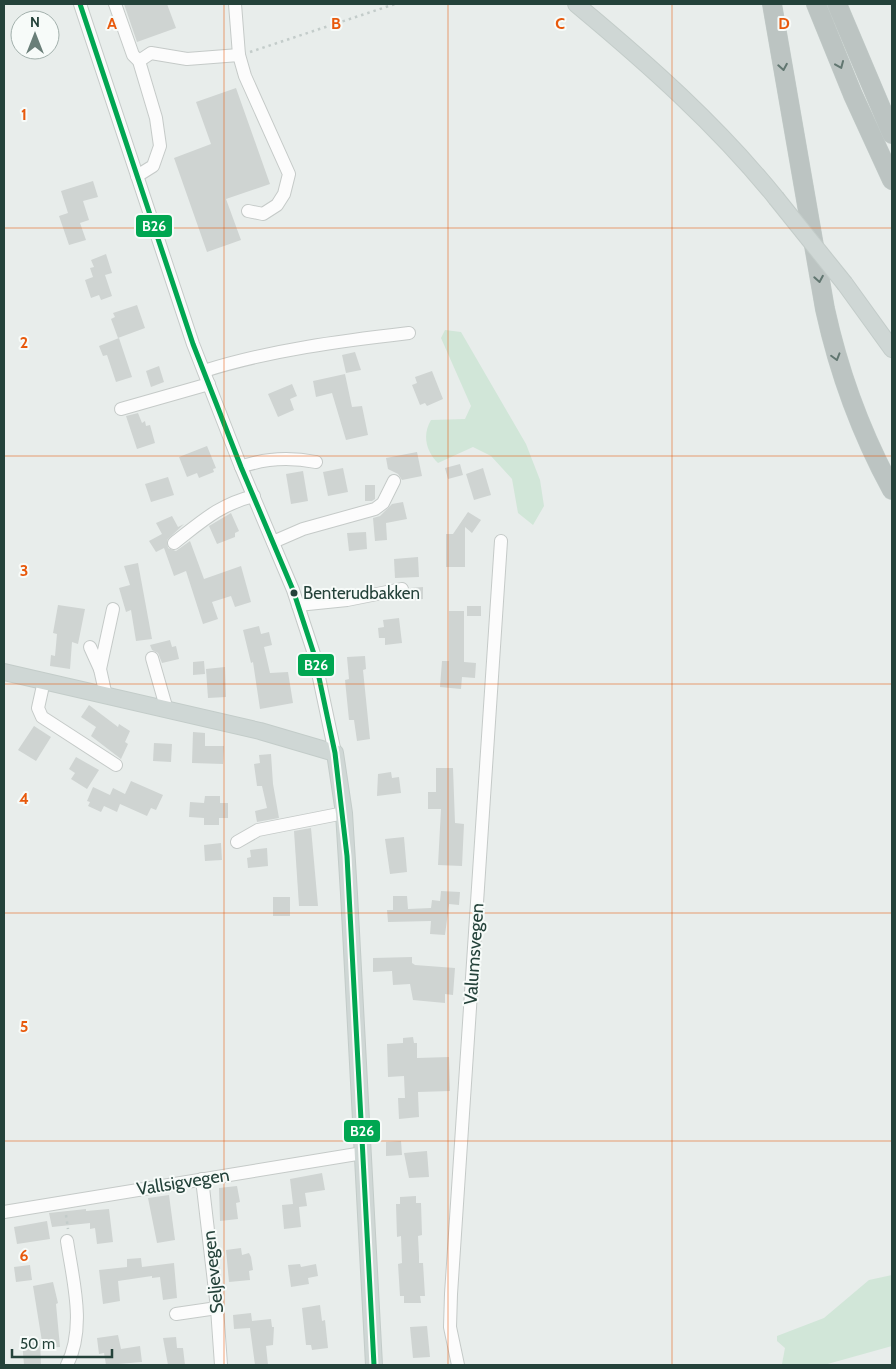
<svg xmlns="http://www.w3.org/2000/svg" width="896" height="1369" font-family="Cabin,sans-serif">
  <style>
    .green { fill: #d1e6d8 }
    .building { fill: #cfd4d2 }
    .lines { fill: none; stroke-linecap: round; stroke-linejoin: round }
    .minor-casing { stroke: #c5cac8; stroke-width: 14 }
    .major-casing { stroke: #c3ccc9; stroke-width: 18 }
    .highway-casing { stroke: #c3ccc9; stroke-width: 20 }
    .path { stroke: #c3ccca; stroke-width: 2.5; stroke-dasharray: 2.5 4; stroke-linecap: butt }
    .minor { stroke: #fcfcfc; stroke-width: 12 }
    .major { stroke: #cfd7d5; stroke-width: 16 }
    .highway { stroke: #bcc4c2; stroke-width: 19 }
    .major-bridge-casing { stroke: #c3ccc9; stroke-width: 18; stroke-linecap: butt }
    .major-bridge { stroke: #cfd7d5; stroke-width: 16 }
    .bus-1-casing { stroke: #f7fbf9; stroke-width: 9 }
    .bus-1 { stroke: #00a651; stroke-width: 5 }
    .oneway { stroke: #617670 }
    .grid { fill: none; stroke: #e8590c; stroke-width: 1; stroke-opacity: 0.55 }
    .bus-dot { fill: #24423a; stroke: #f7fbf9; stroke-width: 2 }
    .labels { text-anchor: middle; dominant-baseline: central; stroke-width: 4; stroke-linejoin: round; paint-order: stroke }
    .bus-label { font-size: 17px; fill: #24423a; stroke: #f7fbf9; text-anchor: start }
    .street-label { font-size: 18px; fill: #24423a; stroke: #f7fbf9 }
    .grid-label { font-size: 16px; text-anchor: middle; font-weight: bold; fill: #e8590c; stroke: #f7fbf9; stroke-width: 4; stroke-linejoin: round; paint-order: stroke }
    .line-badge { stroke: #f7fbf9; stroke-width: 2 }
    .badge-label { font-size: 14px; text-anchor: middle; font-weight: bold; fill: #fff }
  </style>
  <rect width="100%" height="100%" fill="#e8edeb"/>
  <g class="green">
    <path d="M445,330L461,332L526,444L540,480L544,506L533,525L518,513L512,479L491,456L473,447L438,463C426,451 422,435 431,420L465,419L471,406L441,338Z"/>
    <path d="M892,1275V1346L824,1365L782,1364L785,1348L777,1341V1336L824,1318L869,1280Z"/>
  </g>
  <g class="building">
    <path d="M124,4H167L176,28L137,42Z"/>
    <path d="M236,88L270,184L226,199L241,240L207,252L174,158L211,144L196,102Z"/>
    <path d="M93,181L98,197L83,201L89,220L80,223L86,240L69,245L59,216L68,213L61,191Z"/>
    <path d="M106,254L112,273L105,275L112,296L101,300L99,295L91,298L85,280L93,277L90,268L94,267L91,260Z"/>
    <path d="M137,305L145,328L118,338L111,319L115,317L113,313Z"/>
    <path d="M119,338L132,377L116,382L107,355L103,356L99,346Z"/>
    <path d="M355,352L361,370L346,373L342,355Z"/>
    <path d="M159,366L164,382L151,387L146,371Z"/>
    <path d="M432,371L443,399L427,406L425,403L420,405L412,385L417,383L415,377Z"/>
    <path d="M345,374L352,407L362,406L368,435L346,440L332,393L316,397L313,381Z"/>
    <path d="M292,384L297,396L290,399L294,410L278,417L268,394Z"/>
    <path d="M138,413L142,423L145,421L146,426L150,425L155,443L137,449L126,416Z"/>
    <path d="M207,446L216,468L213,469L214,472L199,478L197,473L187,477L179,457Z"/>
    <path d="M417,452L422,476L402,480L398,474L388,469L386,458Z"/>
    <path d="M460,464L463,475L448,479L445,468Z"/>
    <path d="M343,468L348,492L328,496L323,472Z"/>
    <path d="M483,468L491,495L474,500L466,474Z"/>
    <path d="M303,471L308,501L291,504L286,474Z"/>
    <path d="M168,477L174,495L151,502L145,484Z"/>
    <path d="M365,485H375V499L372,501H365Z"/>
    <path d="M403,502L407,519L386,523L387,540L375,541L373,518L380,516L392,504Z"/>
    <path d="M468,512L481,520L472,533L465,527V567H446V534H453Z"/>
    <path d="M231,513L239,531L235,533V537L217,544L209,526Z"/>
    <path d="M172,516L178,527L184,524L167,540L168,548L176,551L190,541L204,579L241,566L251,602L235,607L231,596L212,602L218,619L203,624L186,571L174,576L164,548L156,552L149,541L162,534L156,523Z"/>
    <path d="M366,532L367,549L349,551L347,533Z"/>
    <path d="M418,557L419,577L395,578L394,559Z"/>
    <path d="M138,563L152,639L136,641L131,610L126,612L119,588L130,585L124,566Z"/>
    <path d="M423,587V599L411,600L410,588Z"/>
    <path d="M58,605L85,609L78,644L72,642L70,669L50,666L51,655L55,656L57,634L53,633Z"/>
    <rect x="467" y="606" width="14" height="10"/>
    <path d="M449,611H464V662L476,663L475,678L462,677L461,689L440,687L442,661H449Z"/>
    <path d="M399,618L402,643L385,645V638H379L378,628L384,627L383,620Z"/>
    <path d="M259,626L261,634L269,632L272,645L264,647L270,673L288,672L293,703L260,709L253,662L251,663L243,630Z"/>
    <path d="M170,640L172,647L176,646L179,659L162,663L158,653L152,650L150,645Z"/>
    <path d="M365,656L366,669L363,670L370,739L357,741L354,720H349L345,680L349,679L347,657Z"/>
    <path d="M204,661L205,674L193,675V662Z"/>
    <path d="M225,667L226,697L208,698L206,669Z"/>
    <path d="M89,705L118,727L119,724L130,731L125,742L128,744L121,759L91,736L96,727L81,717Z"/>
    <path d="M34,726L51,737L36,761L18,750Z"/>
    <path d="M193,732L205,733V746H224L223,764L192,763Z"/>
    <path d="M154,743L172,744L171,762L153,761Z"/>
    <path d="M271,754L273,784L279,818L257,822L255,811L267,808L262,786H257L254,764L260,763L259,755Z"/>
    <path d="M76,757L99,770L87,789L71,779L75,773L69,769Z"/>
    <path d="M436,768H453L455,823L464,824L462,866L438,865L441,809H428V792H436Z"/>
    <path d="M391,772L392,778L399,777L401,793L377,796L378,774Z"/>
    <path d="M131,781L163,795L156,810L151,808L147,816L120,804L117,812L104,806L101,812L88,806L90,802L87,801L93,787L110,795L113,788L125,794Z"/>
    <path d="M205,796H220V803H228V818H219V825H204V818L189,817L190,802L204,803Z"/>
    <path d="M311,828L318,906H299L294,831Z"/>
    <path d="M404,837L407,872L390,874L385,839Z"/>
    <path d="M221,843L222,860L205,861L204,845Z"/>
    <path d="M267,848L268,866L248,868L247,858L251,857L250,850Z"/>
    <path d="M441,891L460,892L459,905L449,904L445,935L430,934L431,921L388,922L387,910H393V896H407L408,909L431,908L432,900L440,901Z"/>
    <rect x="273" y="897" width="17" height="19"/>
    <path d="M412,957V963L415,965L455,968L453,995L445,994V1003L413,1000L410,984L393,985L392,971L373,972V958Z"/>
    <path d="M413,1037L414,1043H417V1058L449,1057L450,1091L418,1092L419,1117L399,1119L398,1098H405L404,1076L388,1077L387,1044L403,1043V1038Z"/>
    <path d="M401,1141L402,1155L386,1156V1142Z"/>
    <path d="M427,1151L429,1177L409,1178L404,1153Z"/>
    <path d="M322,1173L325,1190L305,1193L307,1206L299,1207L301,1227L284,1229L282,1205L293,1204L290,1179Z"/>
    <path d="M237,1186L240,1202L236,1203L238,1219L220,1221L219,1188Z"/>
    <path d="M169,1195L175,1240L157,1243L148,1198Z"/>
    <path d="M416,1196V1203H421L422,1235L418,1236L419,1256V1263H423L425,1296H420L421,1303H404V1296H400L398,1264L402,1263L401,1236L397,1237L396,1204H400V1197Z"/>
    <path d="M86,1209V1211L109,1209L113,1242L97,1244L95,1228L90,1229V1223L52,1227L49,1213Z"/>
    <path d="M47,1221L50,1239L17,1244L14,1227Z"/>
    <path d="M241,1248L242,1255L249,1253L251,1257L253,1270L249,1271L250,1280L229,1282L226,1250Z"/>
    <path d="M141,1258L142,1267L174,1263L177,1298L163,1300L160,1277L152,1278V1276L118,1281L120,1301L103,1304L99,1270L127,1267V1259Z"/>
    <path d="M300,1264L301,1267L316,1264L318,1276L308,1278L309,1284L291,1287L288,1265Z"/>
    <path d="M30,1265L32,1280L16,1282L14,1267Z"/>
    <path d="M53,1282L58,1303L56,1304L60,1347L43,1348L33,1286Z"/>
    <path d="M320,1305L322,1321L325,1320L328,1348L312,1350L311,1345H306L302,1308Z"/>
    <path d="M251,1313L252,1321L271,1319L272,1327H274L273,1345L266,1346L268,1365H255L250,1328L234,1329L233,1315Z"/>
    <path d="M427,1326L430,1357L413,1358L410,1327Z"/>
    <path d="M118,1335L121,1349L140,1346L142,1362L106,1365L104,1353L99,1354L97,1338Z"/>
    <path d="M176,1337L177,1348H183L185,1365H168L163,1338Z"/>
    <path d="M40,1340L41,1365H24L22,1341Z"/>
  </g>
  <g class="lines">
    <g class="minor-casing">
      <g id="minor">
        <path d="M80,4L193,344L241,467L293,590L314,654L335,753"/>
        <path d="M115,4L133,55L139,61L156,118L160,146L153,166L137,176"/>
        <path d="M235,4L239,55L245,76L289,174L284,194L277,205L263,214L248,211"/>
        <path d="M139,61L151,53L187,59L239,55"/>
        <path d="M204,371C270,350 341,341 409,333"/>
        <path d="M121,409L209,384"/>
        <path d="M241,467C265,458 290,457 316,462"/>
        <path d="M273,542L303,529L375,509L383,503L394,481"/>
        <path d="M174,543C201,522 220,504 254,496"/>
        <path d="M298,605L347,600L402,589"/>
        <path d="M90,647L100,669"/>
        <path d="M152,658L167,710"/>
        <path d="M44,681L38,708L42,717L116,765"/>
        <path d="M106,696L100,669L113,609"/>
        <path d="M237,842L258,830L344,813"/>
        <path d="M202,1179L217,1308L221,1365"/>
        <path d="M4,1212L363,1153"/>
        <path d="M67,1241C73,1281 86,1327 67,1365"/>
        <path d="M176,1314L217,1308"/>
        <path d="M458,1365L450,1327L451,1294L501,541"/>
      </g>
    </g>
    <g class="major-casing">
      <g id="major">
        <path d="M576,4C648,64 717,125 776,198"/>
        <path d="M845,284L892,349"/>
        <path d="M4,672L260,731L335,753L344,813L349,894L374,1365"/>
      </g>
    </g>
    <g class="highway-casing">
      <g id="highway">
        <path d="M772,4L825,309C839,373 861,433 892,490"/>
        <path d="M816,4L853,95L892,180"/>
        <path d="M837,4L892,134"/>
      </g>
    </g>
    <g class="path">
      <path d="M250,52L395,4"/>
      <path d="M66,1215L68,1229"/>
    </g>
    <use href="#minor" class="minor"/>
    <use href="#major" class="major"/>
    <use href="#highway" class="highway"/>
    <g class="major-bridge-casing">
      <path id="major-bridge" d="M776,198L845,284"/>
    </g>
    <use href="#major-bridge" class="major-bridge"/>
    <g class="bus-1-casing">
      <path id="bus-1" d="M80,4L193,344L241,467L293,590L314,654L335,753L347,856L374,1365"/>
    </g>
    <use href="#bus-1" class="bus-1"/>
  </g>
  <defs><path id="oneway-chevron" d="M-2-3.5L2.5 0L-2 3.5" fill="none" stroke-width="1.6" stroke-linecap="round" stroke-linejoin="round" transform="scale(1.25)"/></defs>
  <g class="oneway">
    <use href="#oneway-chevron" transform="translate(840 65) rotate(67)"/>
    <use href="#oneway-chevron" transform="translate(783 67) rotate(80)"/>
    <use href="#oneway-chevron" transform="translate(819 279) rotate(80)"/>
    <use href="#oneway-chevron" transform="translate(836 357) rotate(74)"/>
  </g>
  <path class="grid" d="M224,4V1365M448,4V1365M672,4V1365M4,228H892M4,456H892M4,684H892M4,913H892M4,1141H892"/>
  <circle class="bus-dot" cx="294" cy="593" r="4.5"/>
  <g class="labels">
    <g class="bus-label">
      <text x="303" y="593">Benterudbakken</text>
    </g>
    <g class="street-label">
      <text transform="translate(474 954) rotate(-86)">Valumsvegen</text>
      <text transform="translate(183 1182) rotate(-9)">Vallsigvegen</text>
      <text transform="translate(213 1272) rotate(-96)">Seljevegen</text>
    </g>
  </g>
  <g class="grid-label">
    <text x="112" y="29">A</text>
    <text x="336" y="29">B</text>
    <text x="560" y="29">C</text>
    <text x="784" y="29">D</text>
    <text x="24" y="120">1</text>
    <text x="24" y="348">2</text>
    <text x="24" y="576">3</text>
    <text x="24" y="804">4</text>
    <text x="24" y="1032">5</text>
    <text x="24" y="1261">6</text>
  </g>
  <g class="line-badge">
    <rect x="135" y="214" width="38" height="24" rx="5" fill="#00a651"/>
    <rect x="297" y="653" width="38" height="24" rx="5" fill="#00a651"/>
    <rect x="343" y="1119" width="38" height="24" rx="5" fill="#00a651"/>
  </g>
  <g class="badge-label">
    <text x="154" y="231">B26</text>
    <text x="316" y="670">B26</text>
    <text x="362" y="1136">B26</text>
  </g>
  <rect width="896" height="1369" fill="none" stroke="#24423a" stroke-width="10"/>
  <g transform="translate(35 35)"><circle r="24" fill="#f7fbf9" stroke="#a3b1ad"/>
  <path d="M0-4L9 19L0 12L-9 19Z" fill="#697e78"/>
  <text y="-8" font-size="14" font-weight="bold" text-anchor="middle" fill="#24423a">N</text>
  </g>
  <path d="M12 1349v8h100v-8" fill="none" stroke="#24423a" stroke-width="2.5"/>
  <text x="20" y="1349" font-size="15" fill="#24423a" stroke="#f7fbf9" stroke-width="4" paint-order="stroke">50 m</text>
</svg>
